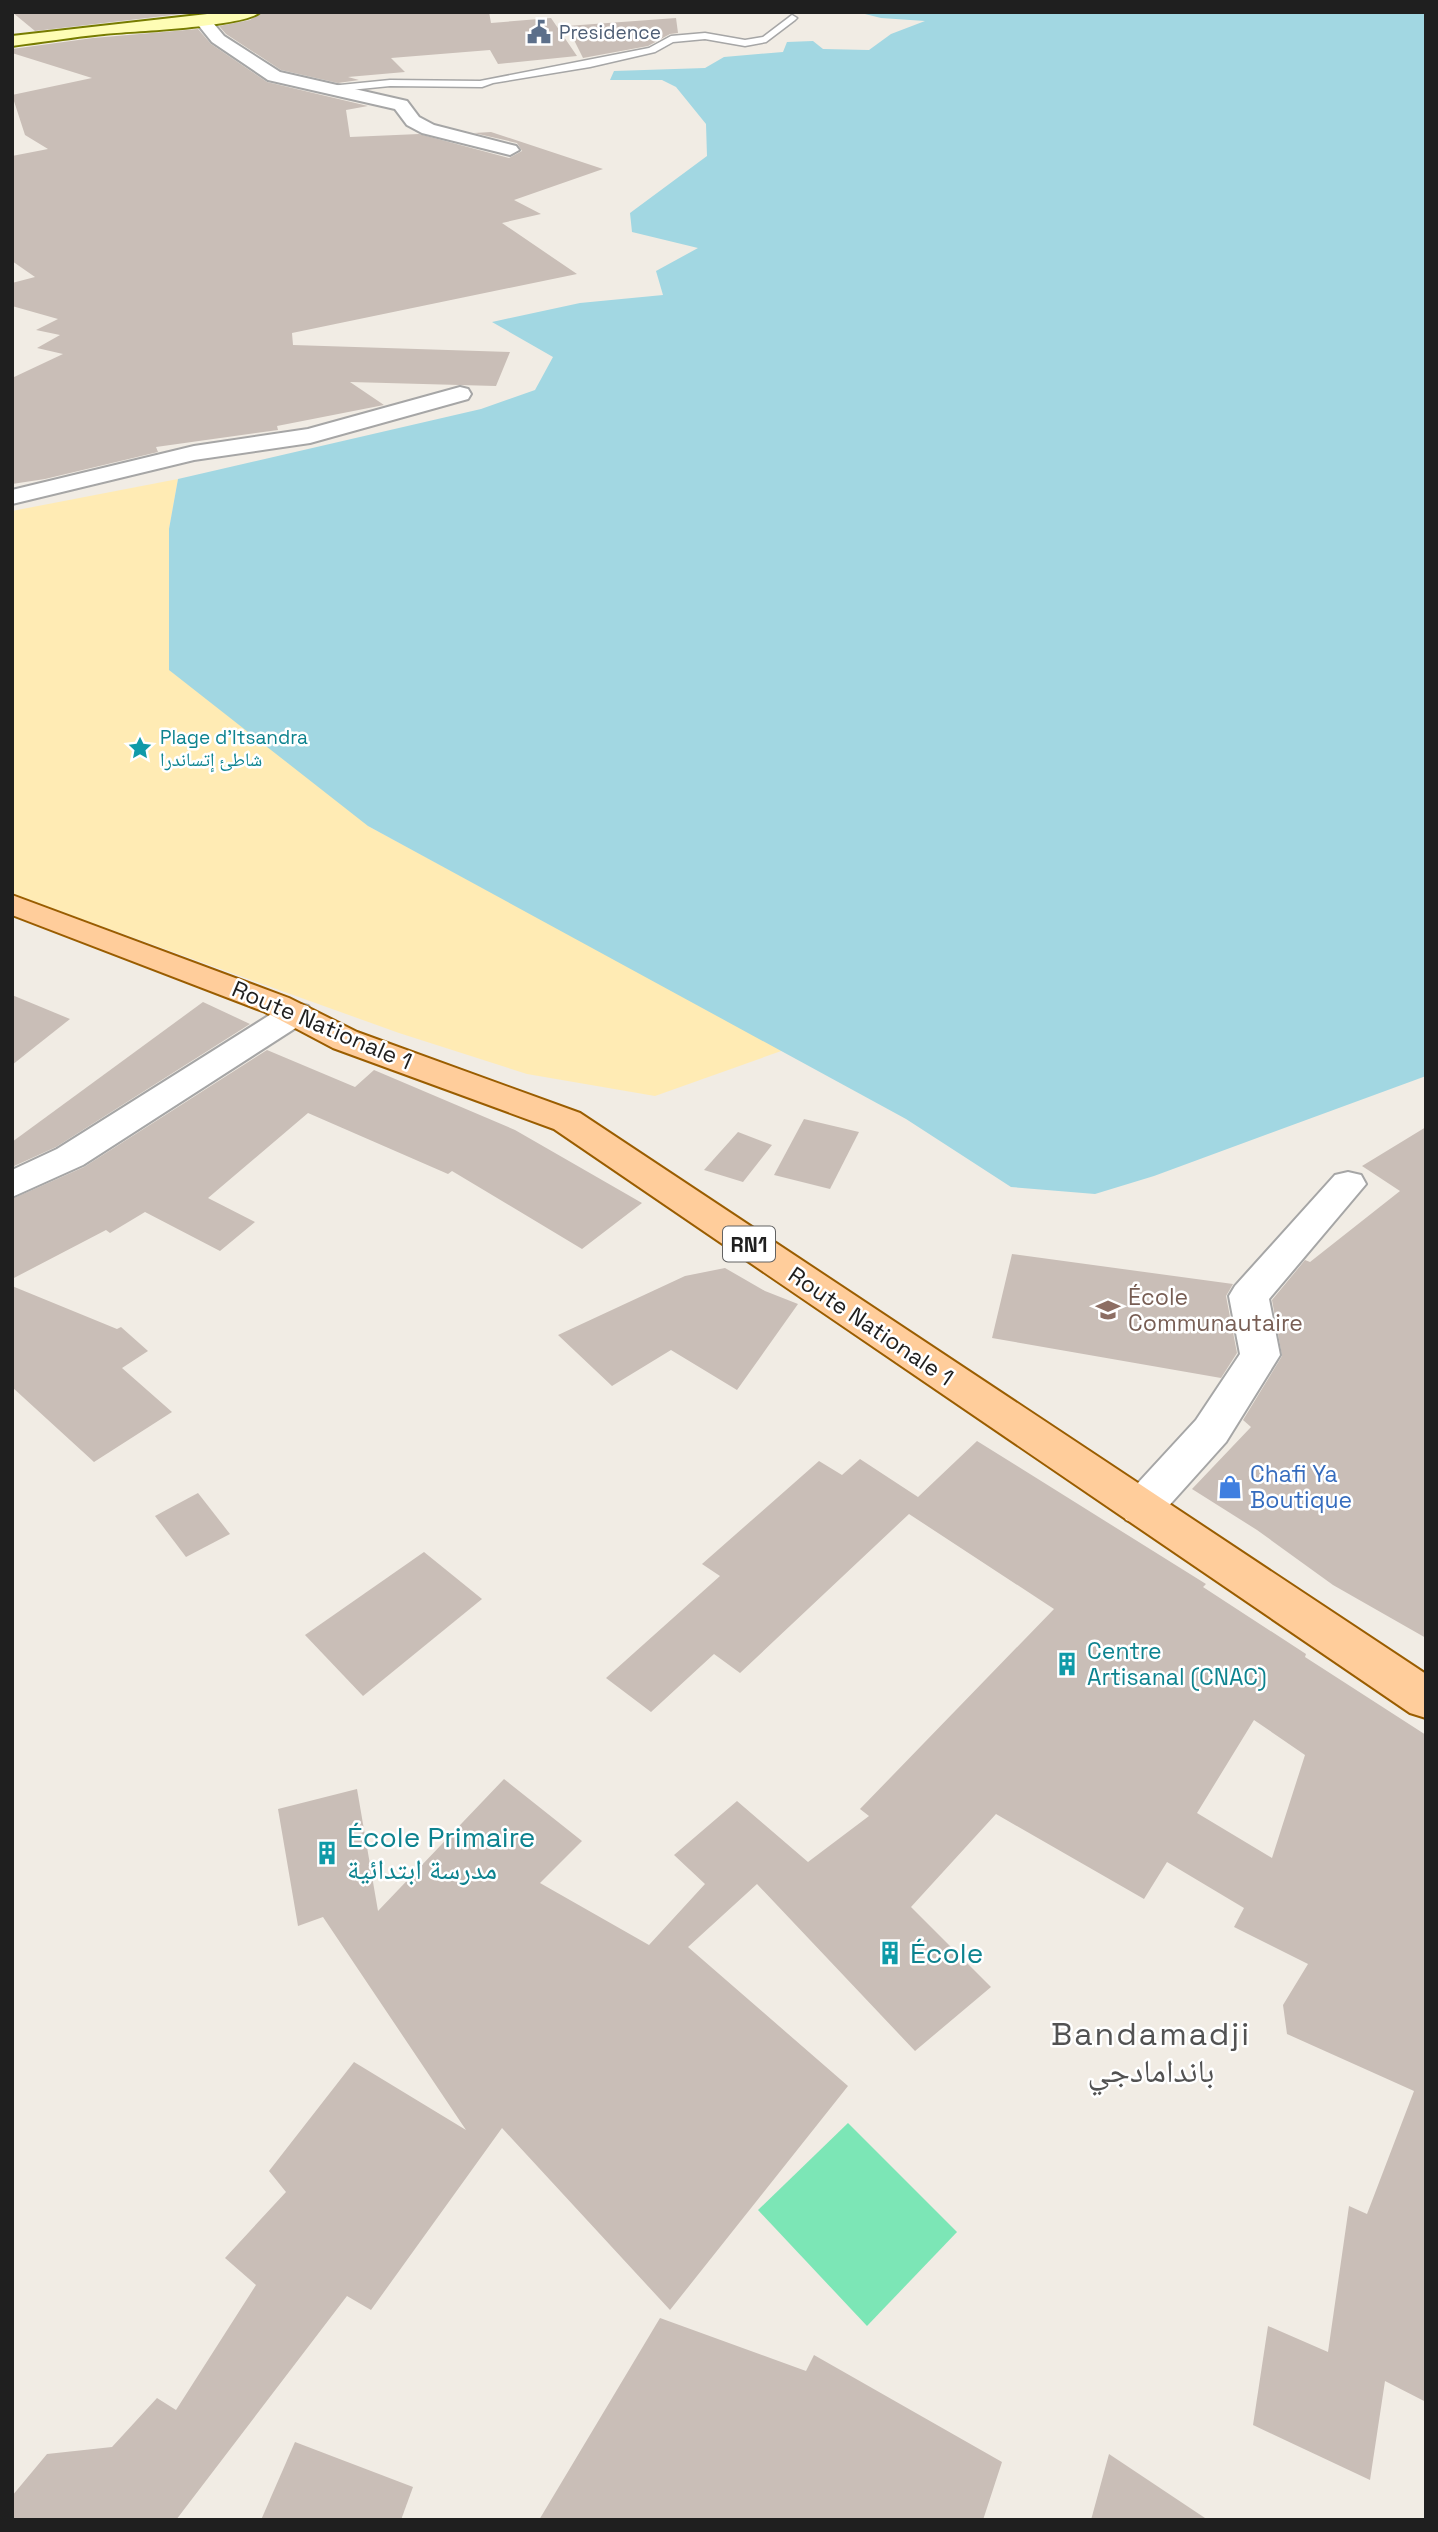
<svg xmlns="http://www.w3.org/2000/svg" width="1438" height="2532" font-family="'Space Grotesk','Noto Naskh Arabic',sans-serif">
  <style>
    .sand { fill: #ffebb4 }
    .pitch { fill: #7ce6b6 }
    .water { fill: #a2d7e2 }
    .building { fill: #c9beb7; fill-rule: evenodd }
    .lines { fill: none; stroke-linecap: round; stroke-linejoin: round }
    .service-casing { stroke: #a6a6a6; stroke-width: 3 }
    .minor-casing { stroke: #a6a6a6; stroke-width: 4 }
    .secondary-casing { stroke: #777c00; stroke-width: 4 }
    .primary-casing { stroke: #9a5d00; stroke-width: 4 }
    .service { fill: #fff; fill-rule: evenodd }
    .minor { fill: #fff; fill-rule: evenodd }
    .secondary { fill: #fefdb5; fill-rule: evenodd }
    .primary { fill: #ffcd9b; fill-rule: evenodd }
    .labels { text-anchor: middle; dominant-baseline: central; stroke-width: 5; stroke-linejoin: round; paint-order: stroke }
    .far-service-label { font-size: 19px; fill: #4e5e75; stroke: #fff; text-anchor: start }
    .far-culture-label { font-size: 19px; fill: #0d838f; stroke: #fff; text-anchor: start }
    .shield { fill: #fff; stroke: #626262; stroke-width: 2 }
    .shield-label { font-size: 21px; font-weight: bold; fill: #1f1f1f }
    .street-label { font-size: 23px; fill: #1f1f1f; stroke: #fff }
    .education-label { font-size: 23px; fill: #785e54; stroke: #fff; text-anchor: start }
    .shop-label { font-size: 23px; fill: #366cbe; stroke: #fff; text-anchor: start }
    .culture-label { font-size: 23px; fill: #0d838f; stroke: #fff; text-anchor: start }
    .near-culture-label { font-size: 28px; fill: #0d838f; stroke: #fff; text-anchor: start }
    .near-quarter-label { font-size: 32px; letter-spacing: 2px; fill: #525252; stroke: #fff }
  </style>
  <rect width="100%" height="100%" fill="#f1ece4"/>
  <path class="sand" d="M178,479L169,529L368,826L784,1050L655,1096L527,1074L399,1033L12,894V511Z"/>
  <path class="pitch" d="M848,2123L957,2232L867,2326L758,2210Z"/>
  <path class="water" d="M857,12H1426V1076L1154,1176L1095,1194L1011,1187L906,1119L368,826L169,670V529L178,479L481,409L535,390L553,357L492,322L580,303L663,295L656,271L698,248L632,232L630,213L707,156L706,124L676,87L662,80H610L614,71L705,68L724,57L783,52L787,42L813,41L823,49L869,50L891,34L925,21L881,18Z"/>
  <g class="building">
    <path d="M12,12H199L35,31Z"/>
    <path d="M262,12H489L491,23L551,18L577,56L498,64L490,50L391,58L405,72L348,77L359,80L338,83L281,70L226,34L219,26L250,20Z"/>
    <path d="M676,18L678,33L670,34L648,46L583,58L567,26Z"/>
    <path d="M198,29L211,44L267,82L368,106L346,110L350,137L419,134L509,158L522,151L517,143L474,133L491,132L603,169L514,200L541,214L502,223L577,274L292,333L293,345L510,352L496,386L350,382L384,405L277,426L278,430L156,447L158,452L45,479L12,484V378L63,354L37,348L60,335L36,330L58,319L12,306V283L35,277L12,261V156L48,149L25,135L12,95L92,78L12,53V49L93,38Z"/>
    <path d="M12,995L70,1019L12,1065Z"/>
    <path d="M203,1002L250,1024L56,1147L12,1167V1142Z"/>
    <path d="M267,1050L355,1087L374,1070L515,1130L642,1203L582,1249L452,1171L448,1174L308,1113L208,1198L255,1222L220,1251L145,1212L110,1233L106,1230L12,1279V1199L84,1167Z"/>
    <path d="M804,1119L859,1132L830,1189L774,1175Z"/>
    <path d="M1426,1127V1638L1333,1585L1257,1530L1192,1489L1251,1427L1243,1420L1282,1356L1272,1300L1305,1260L1310,1262L1400,1191L1362,1166Z"/>
    <path d="M738,1132L772,1145L743,1182L704,1170Z"/>
    <path d="M1012,1254L1233,1284L1226,1296L1237,1353L1221,1378L992,1338Z"/>
    <path d="M725,1268L765,1291L798,1304L737,1390L671,1350L612,1386L558,1335L685,1276Z"/>
    <path d="M12,1286L117,1329L121,1327L148,1351L122,1368L172,1412L94,1462L12,1387Z"/>
    <path d="M977,1441L1206,1584L1203,1587L1306,1654L1305,1657L1426,1735V2402L1385,2381L1370,2480L1253,2425L1268,2326L1328,2352L1349,2206L1367,2214L1414,2091L1287,2034L1283,2005L1308,1964L1234,1927L1244,1908L1167,1862L1144,1899L996,1814L911,1907L991,1987L915,2051L757,1884L688,1947L848,2086L670,2310L502,2128L371,2310L347,2296L176,2520H12V2496L47,2454L112,2447L157,2398L176,2410L256,2285L225,2258L286,2192L269,2171L354,2062L466,2130L323,1917L298,1926L278,1809L357,1789L378,1911L504,1779L582,1841L540,1883L649,1945L705,1884L674,1855L737,1801L808,1862L869,1816L860,1809L1054,1609L909,1514L740,1673L714,1654L651,1712L606,1678L720,1576L702,1564L819,1461L842,1475L860,1459L918,1497ZM1254,1720L1305,1755L1272,1858L1197,1813Z"/>
    <path d="M198,1493L230,1534L186,1557L155,1516Z"/>
    <path d="M424,1552L482,1599L363,1696L305,1635Z"/>
    <path d="M660,2318L806,2371L814,2355L1002,2462L983,2520H539Z"/>
    <path d="M295,2442L413,2487L401,2520H261Z"/>
    <path d="M1109,2454L1208,2520H1091Z"/>
  </g>
  <g class="lines">
    <g class="service-casing">
      <path id="service" d="M792,15L797,18L795,20L766,42L745,46L705,39L673,42L655,52L590,67L493,83L482,87L390,86L330,92L325,89L330,86L390,80L480,81L649,48L671,36L705,33L745,40L763,37Z"/>
    </g>
    <g class="minor-casing">
      <g id="minor">
        <path d="M203,16L209,18L224,36L280,72L407,101L419,117L434,125L516,146L519,150L510,155L422,133L407,125L395,109L268,80L212,42L195,21Z"/>
        <path d="M460,387L468,389L471,394L468,399L310,443L194,460L12,504V490L194,446L308,429Z"/>
        <path d="M296,1003L308,1006L313,1013L308,1020L83,1165L12,1197V1170L57,1149L284,1006Z"/>
        <path d="M1348,1172L1361,1175L1366,1184L1269,1299L1280,1355L1226,1442L1156,1520L1141,1525L1126,1520L1120,1508L1126,1496L1196,1420L1240,1354L1229,1296L1235,1286L1335,1175Z"/>
      </g>
    </g>
    <g class="secondary-casing">
      <path id="secondary" d="M225,12H260C244,27 132,31 104,34C73,37 43,42 12,46V36Z"/>
    </g>
    <g class="primary-casing">
      <path id="primary" d="M12,895L289,998L357,1032L580,1113L1426,1674V1718L1410,1713L554,1129L333,1048L265,1012L12,915Z"/>
    </g>
    <use href="#service" class="service"/>
    <use href="#minor" class="minor"/>
    <use href="#secondary" class="secondary"/>
    <use href="#primary" class="primary"/>
  </g>
  <defs>
    <g id="civic-bare" transform="scale(1.89)"><path d="M-.6-6.5H3V-4.5H.6V-3L4-1V1h2V6H-6V1h2V-1L-.6-3ZM-1.2 2.5V6h2.4V2.5Z" fill="#5c6f8a" stroke="#fff" stroke-width="2.5" paint-order="stroke"/></g>
    <g id="sight-bare" transform="scale(1.89)"><path d="M0-6L1.8-2.2L6-1.7L2.9 1.2L3.7 5.4L0 3.3L-3.7 5.4L-2.9 1.2L-6-1.7L-1.8-2.2Z" fill="#0f9aa8" stroke="#fff" stroke-width="2.5" paint-order="stroke"/></g>
    <g id="school-bare" transform="scale(1.89)"><path d="M0-5L7-2L0 1L-7-2ZM-4 1L0 2.5L4 1V4Q0 6-4 4Z" fill="#8d6e63" stroke="#fff" stroke-width="2.5" paint-order="stroke"/></g>
    <g id="shop-bare" transform="scale(1.89)"><path d="M-5-2.5h2.3a2.7 3.5 0 0 1 5.4 0H5L5.5 6h-11ZM-1.5-2.5h3a1.5 2.3 0 0 0-3 0Z" fill="#3f7fe0" stroke="#fff" stroke-width="2.5" paint-order="stroke"/></g>
    <g id="building-bare" transform="scale(1.89)"><path d="M-4-6H4V6H1V3H-1V6H-4ZM-2.5-4.3h1.7v1.8h-1.7ZM.8-4.3h1.7v1.8H.8ZM-2.5-1h1.7V.8h-1.7ZM.8-1h1.7V.8H.8Z" fill="#0f9aa8" stroke="#fff" stroke-width="2.5" paint-order="stroke"/></g>
  </defs>
  <g fill-rule="evenodd">
    <use href="#civic-bare" x="539" y="32"/>
    <use href="#sight-bare" x="140" y="748"/>
    <use href="#school-bare" x="1108" y="1310"/>
    <use href="#shop-bare" x="1230" y="1487"/>
    <use href="#building-bare" x="1067" y="1664"/>
    <use href="#building-bare" x="327" y="1853"/>
    <use href="#building-bare" x="890" y="1953"/>
  </g>
  <g class="labels">
    <g class="far-service-label">
      <text x="559" y="32">Presidence</text>
    </g>
    <g class="far-culture-label">
      <text x="160" y="737">Plage d'Itsandra<tspan x="160" dy="22">شاطئ إتساندرا</tspan></text>
    </g>
    <rect class="shield" x="723" y="1226.5" width="52" height="35" rx="5"/>
    <g class="shield-label">
      <text x="749" y="1244">RN1</text>
    </g>
    <g class="street-label">
      <text transform="translate(322 1025) rotate(23)">Route Nationale 1</text>
      <text transform="translate(871 1326) rotate(34)">Route Nationale 1</text>
    </g>
    <g class="education-label">
      <text x="1128" y="1297">École<tspan x="1128" dy="26">Communautaire</tspan></text>
    </g>
    <g class="shop-label">
      <text x="1250" y="1474">Chafi Ya<tspan x="1250" dy="26">Boutique</tspan></text>
    </g>
    <g class="culture-label">
      <text x="1087" y="1651">Centre<tspan x="1087" dy="26">Artisanal (CNAC)</tspan></text>
    </g>
    <g class="near-culture-label">
      <text x="347" y="1837">École Primaire<tspan x="347" dy="32">مدرسة ابتدائية</tspan></text>
      <text x="910" y="1953">École</text>
    </g>
    <g class="near-quarter-label">
      <text x="1151" y="2034">Bandamadji<tspan x="1151" dy="37">باندامادجي</tspan></text>
    </g>
  </g>
  <rect width="1438" height="2532" fill="none" stroke="#1f1f1f" stroke-width="28"/>
</svg>
